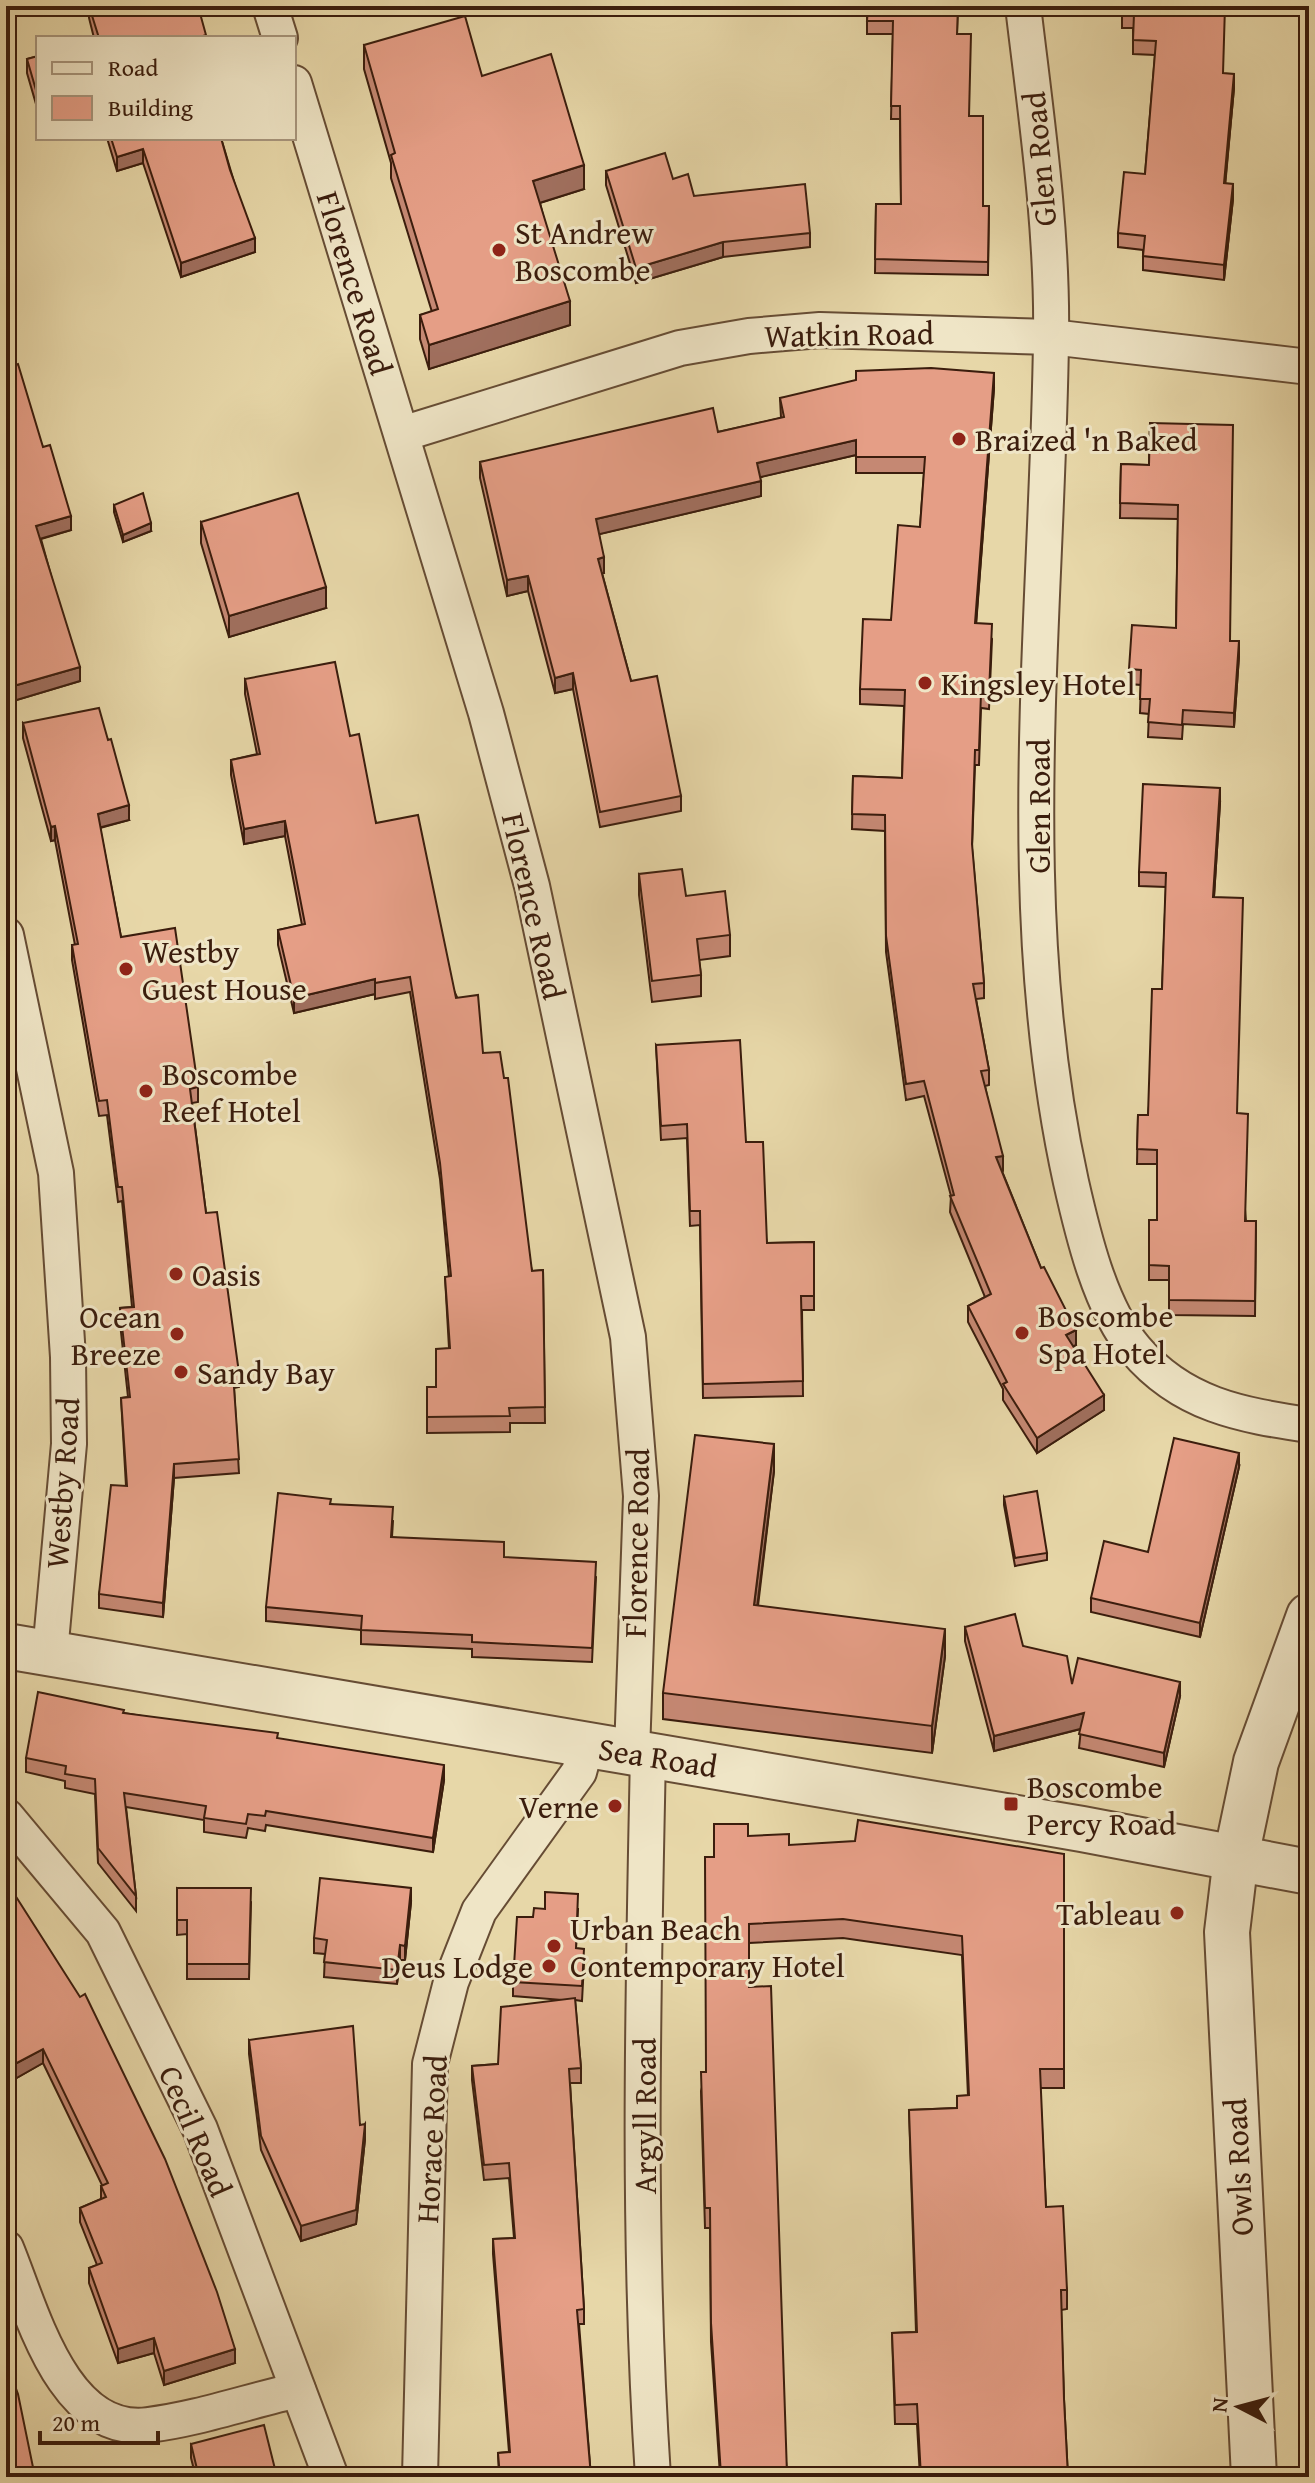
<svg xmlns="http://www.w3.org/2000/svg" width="1315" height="2483" font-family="'Gentium Book Plus',serif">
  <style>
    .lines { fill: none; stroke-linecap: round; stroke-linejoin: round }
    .minor-casing { stroke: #664c34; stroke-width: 38 }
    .tertiary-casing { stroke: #664c34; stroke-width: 48 }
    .minor { stroke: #efe5c6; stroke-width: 34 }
    .tertiary { stroke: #efe5c6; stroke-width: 44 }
    .wall { fill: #c58873; stroke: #3b1d0d; stroke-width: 2 }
    .shaded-wall { fill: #a06f5e; stroke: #3b1d0d; stroke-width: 2 }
    .building { fill: #e59e86; stroke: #3b1d0d; stroke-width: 2 }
    .poi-dot { fill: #8f2418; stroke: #efe5c6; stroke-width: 3 }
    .labels { text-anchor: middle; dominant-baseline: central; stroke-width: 6; stroke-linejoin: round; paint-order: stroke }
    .street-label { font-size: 32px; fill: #3b1d0d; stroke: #efe5c6 }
    .poi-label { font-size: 32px; fill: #3b1d0d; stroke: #efe5c6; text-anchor: start }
  </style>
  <rect width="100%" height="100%" fill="#e7d7a8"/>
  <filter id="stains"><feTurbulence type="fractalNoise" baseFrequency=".0025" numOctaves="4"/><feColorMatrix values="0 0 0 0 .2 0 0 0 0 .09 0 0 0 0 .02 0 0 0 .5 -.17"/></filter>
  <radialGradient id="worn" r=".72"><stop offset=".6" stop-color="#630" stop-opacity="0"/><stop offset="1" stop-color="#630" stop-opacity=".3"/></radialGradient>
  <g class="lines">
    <g class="minor-casing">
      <g id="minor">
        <path d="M270,6L280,38"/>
        <path d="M1023,6C1036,116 1053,229 1051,341C1047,621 1010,906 1071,1182C1083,1235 1100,1307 1135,1349C1182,1405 1241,1415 1309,1425"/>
        <path d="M294,83L486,713L532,886L628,1337L641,1496L632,1752"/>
        <path d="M402,434L680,348L749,336L820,330L1051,337L1309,367"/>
        <path d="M6,935L56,1173L68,1357L69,1444L50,1653"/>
        <path d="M648,1754C643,1995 637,2237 653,2477"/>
        <path d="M6,1816L103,1932L200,2129L331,2477"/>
        <path d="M6,2248C31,2308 62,2436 148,2425C198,2419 249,2401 298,2390"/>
        <path d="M420,2477L430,2064L451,1982L479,1911L579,1772L586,1746"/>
      </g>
    </g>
    <g class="tertiary-casing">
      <g id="tertiary">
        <path d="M6,1646L1082,1829L1309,1872"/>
        <path d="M1254,2477L1227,1932L1236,1857L1256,1762L1309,1616"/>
      </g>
    </g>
    <use href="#minor" class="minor"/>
    <use href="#tertiary" class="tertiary"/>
  </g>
  <g class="wall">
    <path d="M89,6L206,38H94L89,18Z"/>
    <path d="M829,6H958L957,34L969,116L983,206H989L988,275L875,273L876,204H901L900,119H891L893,34H867V10L829,9Z"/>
    <path d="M1122,6L1223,73L1234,88L1225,184L1233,199L1224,280L1143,270V250L1118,247V233L1145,174L1155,55L1133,54V28H1122Z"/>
    <path d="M364,45L482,76L584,189L540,203L570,325L429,369L420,339V315L432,312L391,178V163L364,69Z"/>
    <path d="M38,56V111L27,73V59Z"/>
    <path d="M107,138H221L255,252L181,277L143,163L117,171Z"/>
    <path d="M606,171L673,179L694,196L810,233V247L723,257L636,283L606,185Z"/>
    <path d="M6,368L43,447L71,530L41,539L80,681L10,702L6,687Z"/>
    <path d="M994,388L976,623L992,639L989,709L981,708L979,765H975L972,848L984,983V998L976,999L989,1070V1085L985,1086L1002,1171L1041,1268L1076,1345L1074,1346L1104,1410L1037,1453L1003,1400V1389L968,1322V1306L985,1297L950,1212L951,1196L924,1096L906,1100L886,952L885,831L852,829L853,776L902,778L904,706L860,704V689L891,620L920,527L924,473H856V455L760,477L761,496L599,534L604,573H602L631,681L681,796V811L600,827L573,689L555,693L528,591L507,596L480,478V462L718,432L781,418L780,398Z"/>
    <path d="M1150,423L1230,641L1239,656L1234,727L1183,724L1182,739L1148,737L1149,714L1140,713L1141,685L1129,684V669L1176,628L1178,519L1120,518L1121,464L1149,465Z"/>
    <path d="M114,505L151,531L123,542L114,512Z"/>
    <path d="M201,522L326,608L229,637L201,543Z"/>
    <path d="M245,679L350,736L376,823L483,1053L532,1271L543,1270L545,1423H510V1432L427,1433V1387H436L449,1348L445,1277H449L440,1179L410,992L375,999V994L294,1013L278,945V930L302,925L285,836L244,844L231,775V760L257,754L245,694Z"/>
    <path d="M23,723L129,820L100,828L121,937L198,1087V1102L192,1103L206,1213L239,1373V1387L234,1388L239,1473L174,1478L163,1617L99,1608V1594L126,1486L121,1398L128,1397L120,1323V1308L132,1307L122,1201L118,1202L107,1115L99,1116L72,960V945H75L55,840L51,841L23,738Z"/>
    <path d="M1220,803L1214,897L1237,1113L1246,1221H1256L1255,1316L1169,1315V1280H1149V1220H1157V1164H1137L1138,1115H1148L1162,989L1166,887L1139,886V872Z"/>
    <path d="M639,874L686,896L730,935V956L699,960L701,975V996L652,1002L639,895Z"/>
    <path d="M656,1045L746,1142L767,1243L814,1242V1310H802L803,1396L703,1398L700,1225L690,1226L687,1138L661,1140Z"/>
    <path d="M1239,1467L1200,1637L1091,1612V1598L1148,1552Z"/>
    <path d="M774,1471L758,1606L945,1656L932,1753L663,1719V1693Z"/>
    <path d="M6,1490L12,1542V1558H6Z"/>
    <path d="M1004,1497L1047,1553V1560L1015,1566L1004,1505Z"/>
    <path d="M331,1504L393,1521L392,1537L504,1558L596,1577L592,1662L472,1657V1649L361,1644V1630L266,1621V1607Z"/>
    <path d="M965,1627L1023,1646L1072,1684L1180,1696L1164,1767L1079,1748L1081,1729L994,1751L965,1641Z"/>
    <path d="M124,1713L278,1739L444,1780L433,1852L266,1825L265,1831L248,1828L246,1838L204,1832V1820L126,1807L136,1896V1911L98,1863L95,1794L65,1788V1781L26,1772V1758Z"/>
    <path d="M748,1836L789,1845L1064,1854V2088H1040L1046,2207L1067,2290V2309L1061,2310L1064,2399L1068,2477H920L917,2424H895L892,2333L916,2332L909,2110L957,2108L968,2096L962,1955L843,1938L749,1943V1987L787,2474L720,2475L711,2342L710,2228H705L701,2091L706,2072L714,1857Z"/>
    <path d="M6,1881L235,2363L164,2385L154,2353L118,2363L89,2283V2268L97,2265L80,2222V2208L101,2199V2186L102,2185L43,2063L13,2080L6,2067Z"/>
    <path d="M177,1888L251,1902L249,1979H187V1934L177,1935Z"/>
    <path d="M411,1902L405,1960H400L397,1984L324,1977L325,1954L314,1953V1938Z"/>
    <path d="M545,1909H578L576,1948L584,1963L582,2001L575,2000L581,2068V2083H570L584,2309V2324H579L591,2477H499L498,2453L509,2452L493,2254V2239L514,2238L509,2178L484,2180L472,2080V2066L498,2064L563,2000L513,1996V1982L533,1917Z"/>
    <path d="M249,2040L360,2125L365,2139L356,2224L301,2241L261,2150L249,2054Z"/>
    <path d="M191,2444L277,2477L195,2474L191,2458Z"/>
  </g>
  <g class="shaded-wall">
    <path d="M1234,74V88L1224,198V183Z"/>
    <path d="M143,149V163L117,171V157Z"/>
    <path d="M584,165V189L533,205V181Z"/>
    <path d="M1233,184V199L1224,280V265Z"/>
    <path d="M255,238V252L181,277V263Z"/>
    <path d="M723,242V257L636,283V268Z"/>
    <path d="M570,301V325L429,369V345Z"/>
    <path d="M994,373V388L975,639V623Z"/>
    <path d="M856,440V455L757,478V463Z"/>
    <path d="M761,481V496L596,535V519Z"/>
    <path d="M71,516V530L36,540V526Z"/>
    <path d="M151,523V531L123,542V535Z"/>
    <path d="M604,557V573L598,574V559Z"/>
    <path d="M528,576V591L507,596V580Z"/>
    <path d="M326,587V608L229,637V616Z"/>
    <path d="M1239,641V656L1234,727V713Z"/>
    <path d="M80,667V681L10,702V687Z"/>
    <path d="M573,673V689L555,693V678Z"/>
    <path d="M1220,788V803L1213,912V897Z"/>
    <path d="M129,805V820L98,828V814Z"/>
    <path d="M285,821V836L244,844V829Z"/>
    <path d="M55,826V840L51,841V827Z"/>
    <path d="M375,979V994L294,1013V998Z"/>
    <path d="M1003,1156V1171L996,1172V1157Z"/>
    <path d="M1076,1330V1345L1066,1350V1335Z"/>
    <path d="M1104,1395V1410L1037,1453V1438Z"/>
    <path d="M774,1444V1471L754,1632V1605Z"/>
    <path d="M1239,1453V1467L1200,1637V1623Z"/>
    <path d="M174,1464V1478L163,1617V1603Z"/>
    <path d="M945,1629V1656L932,1753V1726Z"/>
    <path d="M1180,1682V1696L1164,1767V1753Z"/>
    <path d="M1084,1713V1728L994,1751V1736Z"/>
    <path d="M444,1765V1780L433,1852V1838Z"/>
    <path d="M411,1888V1902L405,1960V1946Z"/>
    <path d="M400,1945V1960L397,1984V1970Z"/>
    <path d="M43,2049V2063L13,2080V2065Z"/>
    <path d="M365,2124V2139L356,2224L301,2241V2226Z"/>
    <path d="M154,2338V2353L118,2363V2349Z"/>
    <path d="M235,2349V2363L164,2385V2371Z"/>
  </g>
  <g class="building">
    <path d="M89,6H198L206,35L197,38H99Z"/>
    <path d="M868,6H958L957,34H971L969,116H983V206H989L988,262L875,259L876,204H901L900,106H891L893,21H867Z"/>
    <path d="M1122,6H1225L1223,73L1234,74L1224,183L1233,184L1224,265L1143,256L1145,236L1118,233L1124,172L1145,174L1156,41L1133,40L1134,14H1122Z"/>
    <path d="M465,16L482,76L551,54L584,165L533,181L570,301L429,345L420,315L438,309L391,155L395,153L364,45Z"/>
    <path d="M38,56V97L27,59Z"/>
    <path d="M111,138H221L230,170L255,238L181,263L143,149L117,157Z"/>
    <path d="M665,153L673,179L688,174L694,196L805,184L810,233L723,242L636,268L606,171Z"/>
    <path d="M18,364L43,447L50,445L71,516L36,526L80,667L10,687L6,673V368Z"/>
    <path d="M931,368L994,373L975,623L992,624L989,693H981L979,750H975L972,844L984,983L973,984L989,1070L981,1071L1003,1156L996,1157L1041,1268L1044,1267L1076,1330L1066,1335L1104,1395L1037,1438L1003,1384L1007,1382L968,1306L991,1294L950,1196L954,1195L924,1081L906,1084L886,936L885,815L852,814L853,776L902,778L905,690L860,689L863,619L891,620L898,525L920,527L925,457H856V440L757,463L761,481L596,519L604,557L598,559L631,681L657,676L681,796L600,812L573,673L555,678L528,576L507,580L480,462L713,408L718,432L784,417L780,398L856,380V371Z"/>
    <path d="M1150,423L1233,425L1230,641H1239L1234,713L1183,710L1182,725L1148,722L1150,699H1140L1141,670L1129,669L1132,625L1176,628L1178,505L1120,503L1121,464L1149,465Z"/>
    <path d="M143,493L151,523L123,535L114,505Z"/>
    <path d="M298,493L326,587L229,616L201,522Z"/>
    <path d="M335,662L350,736L359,734L376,823L418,815L456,998L478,995L483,1053L500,1052L504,1078H508L532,1271L543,1270L545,1407L509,1408L510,1416L427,1417V1387H436V1349L450,1348L445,1277L451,1276L440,1163L410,977L375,983V979L294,998L278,930L305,924L285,821L244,829L231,760L260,754L245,679Z"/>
    <path d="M99,708L108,740L111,739L129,805L98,814L121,937L175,928L198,1087L190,1089L206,1213L217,1212L239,1373H233L239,1459L174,1464L163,1603L99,1594L111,1485L127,1486L121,1398L130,1397L120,1308L134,1307L122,1187H118L107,1100L99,1101L72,945L78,944L55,826L51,827L23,723Z"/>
    <path d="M1143,784L1220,788L1213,897L1243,898L1237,1113L1248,1114L1245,1221H1256L1255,1301L1169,1300V1266L1149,1265V1220H1157V1150L1137,1149L1138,1115H1148L1152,989H1162L1166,873L1139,872Z"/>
    <path d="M682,869L686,896L725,891L730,935L697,939L701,975L652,981L639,874Z"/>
    <path d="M740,1040L746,1142H763L767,1243L814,1242V1296H801L803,1381L703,1384L700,1211H690L687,1124L661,1126L656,1045Z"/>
    <path d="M695,1435L774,1444L754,1605L945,1629L932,1726L663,1693Z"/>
    <path d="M1174,1438L1239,1453L1200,1623L1091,1598L1104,1541L1148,1552Z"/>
    <path d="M6,1490L12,1542H6Z"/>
    <path d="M1037,1491L1047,1553L1015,1558L1004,1497Z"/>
    <path d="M278,1493L331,1499L330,1504L393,1507L391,1537L504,1542V1557L596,1562L592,1648L472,1642V1635L361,1630L362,1616L266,1607Z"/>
    <path d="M1015,1614L1023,1646L1067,1656L1072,1684L1078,1658L1180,1682L1164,1753L1079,1734L1084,1713L994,1736L965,1627Z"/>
    <path d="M38,1692L124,1710L123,1713L278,1733L277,1738L444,1765L433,1838L266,1811L265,1816L248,1814L246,1824L204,1818L206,1806L124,1793L136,1896L98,1848L95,1779L65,1774L66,1766L26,1758Z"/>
    <path d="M858,1820L1064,1854V2069H1040L1046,2207L1063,2206L1067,2290H1061L1064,2399L1068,2477H921L917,2404L895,2405L892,2333L917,2332L909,2110L957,2108V2096L969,2095L962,1936L843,1919L749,1924V1987L771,1986L787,2474L800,2473V2477H716V2475H721L711,2323L710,2208H705L701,2072H706L705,1857H714V1824H748V1836L789,1834V1845L855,1841Z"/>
    <path d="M320,1878L411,1888L405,1946L400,1945L397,1970L324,1962L327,1940L314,1938Z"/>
    <path d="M6,1881L80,1997L85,1994L165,2159L217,2292L235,2349L164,2371L154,2338L118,2349L89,2268L102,2263L80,2208L106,2197L101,2186L108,2183L43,2049L13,2065L6,2052Z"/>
    <path d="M177,1888H251L249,1964H187V1920H177Z"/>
    <path d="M545,1892L578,1894L576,1948L584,1949L582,1986L513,1982L517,1917H533L534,1908L545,1909Z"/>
    <path d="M575,1998L581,2068L569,2069L584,2309L577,2310L591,2477H500L498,2453L510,2452L493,2239L515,2238L509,2163L484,2165L472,2066L498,2064L501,2007Z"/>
    <path d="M353,2026L360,2125L365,2124L356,2210L301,2226L261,2136L249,2040Z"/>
    <path d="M6,2362L18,2394L35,2477H6Z"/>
    <path d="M264,2425L277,2477H183L198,2473L191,2444Z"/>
    <path d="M134,2472L135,2477H112Z"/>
  </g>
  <g class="poi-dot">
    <circle cx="499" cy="250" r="8"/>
    <circle cx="959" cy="439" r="8"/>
    <circle cx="925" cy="683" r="8"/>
    <circle cx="126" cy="969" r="8"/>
    <circle cx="146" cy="1091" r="8"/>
    <circle cx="176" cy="1274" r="8"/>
    <circle cx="1022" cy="1333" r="8"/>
    <circle cx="177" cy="1334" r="8"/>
    <circle cx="181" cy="1372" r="8"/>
    <rect x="1003" y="1796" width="16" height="16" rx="4"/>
    <circle cx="615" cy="1806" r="8"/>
    <circle cx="1177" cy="1913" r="8"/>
    <circle cx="554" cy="1946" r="8"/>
    <circle cx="549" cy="1966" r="8"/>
  </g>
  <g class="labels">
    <g class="street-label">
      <text transform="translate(1039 159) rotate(-95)">Glen Road</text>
      <text transform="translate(355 283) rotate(73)">Florence Road</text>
      <text transform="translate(849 334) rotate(-1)">Watkin Road</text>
      <text transform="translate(1038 806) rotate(-90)">Glen Road</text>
      <text transform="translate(534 906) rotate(77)">Florence Road</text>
      <text transform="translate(62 1483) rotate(-86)">Westby Road</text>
      <text transform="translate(636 1543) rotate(-89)">Florence Road</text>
      <text transform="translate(658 1757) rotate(9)">Sea Road</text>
      <text transform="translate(644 2116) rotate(-90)">Argyll Road</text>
      <text transform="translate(196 2131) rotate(67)">Cecil Road</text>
      <text transform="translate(431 2139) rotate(-87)">Horace Road</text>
      <text transform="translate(1238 2167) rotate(-93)">Owls Road</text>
    </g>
    <g class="poi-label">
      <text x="515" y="232">St Andrew<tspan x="515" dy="37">Boscombe</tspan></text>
      <text x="975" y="439">Braized 'n Baked</text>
      <text x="941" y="683">Kingsley Hotel</text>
      <text x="142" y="951">Westby<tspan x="142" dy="37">Guest House</tspan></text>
      <text x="162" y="1073">Boscombe<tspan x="162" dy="37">Reef Hotel</tspan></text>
      <text x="192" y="1274">Oasis</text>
      <text x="1038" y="1315">Boscombe<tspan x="1038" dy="37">Spa Hotel</tspan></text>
      <text x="161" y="1316" text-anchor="end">Ocean<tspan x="161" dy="37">Breeze</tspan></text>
      <text x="197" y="1372">Sandy Bay</text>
      <text x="1027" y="1786">Boscombe<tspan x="1027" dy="37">Percy Road</tspan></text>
      <text x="599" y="1806" text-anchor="end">Verne</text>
      <text x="1161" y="1913" text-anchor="end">Tableau</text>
      <text x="570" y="1928">Urban Beach<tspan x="570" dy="37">Contemporary Hotel</tspan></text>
      <text x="533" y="1966" text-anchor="end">Deus Lodge</text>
    </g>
  </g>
  <rect width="1315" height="2483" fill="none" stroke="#e7d7a8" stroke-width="32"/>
  <rect x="8" y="8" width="1299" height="2467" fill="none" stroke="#3b1d0d" stroke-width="4"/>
  <rect x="16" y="16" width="1283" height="2451" fill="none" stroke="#3b1d0d" stroke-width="2"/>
  <rect x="36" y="36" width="260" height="104" fill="#efe5c6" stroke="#a7957c" stroke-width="2"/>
  <rect x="52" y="62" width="40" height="12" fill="#efe5c6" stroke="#a7957c" stroke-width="2"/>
  <text x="108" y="76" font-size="24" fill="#3b1d0d">Road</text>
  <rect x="52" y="96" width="40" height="24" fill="#e59e86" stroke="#a7957c" stroke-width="2"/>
  <text x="108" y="116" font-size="24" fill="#3b1d0d">Building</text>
  <g transform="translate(1239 2407) rotate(276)" stroke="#efe5c6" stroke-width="6" paint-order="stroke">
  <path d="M0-6L14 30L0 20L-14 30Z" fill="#3b1d0d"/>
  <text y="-12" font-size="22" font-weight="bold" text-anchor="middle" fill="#3b1d0d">N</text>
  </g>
  <path d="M40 2431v12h118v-12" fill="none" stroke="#3b1d0d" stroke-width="4"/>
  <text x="52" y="2431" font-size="24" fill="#3b1d0d" stroke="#efe5c6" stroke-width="6" paint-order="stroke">20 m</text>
  <rect width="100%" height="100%" filter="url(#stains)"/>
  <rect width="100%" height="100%" fill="url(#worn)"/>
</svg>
